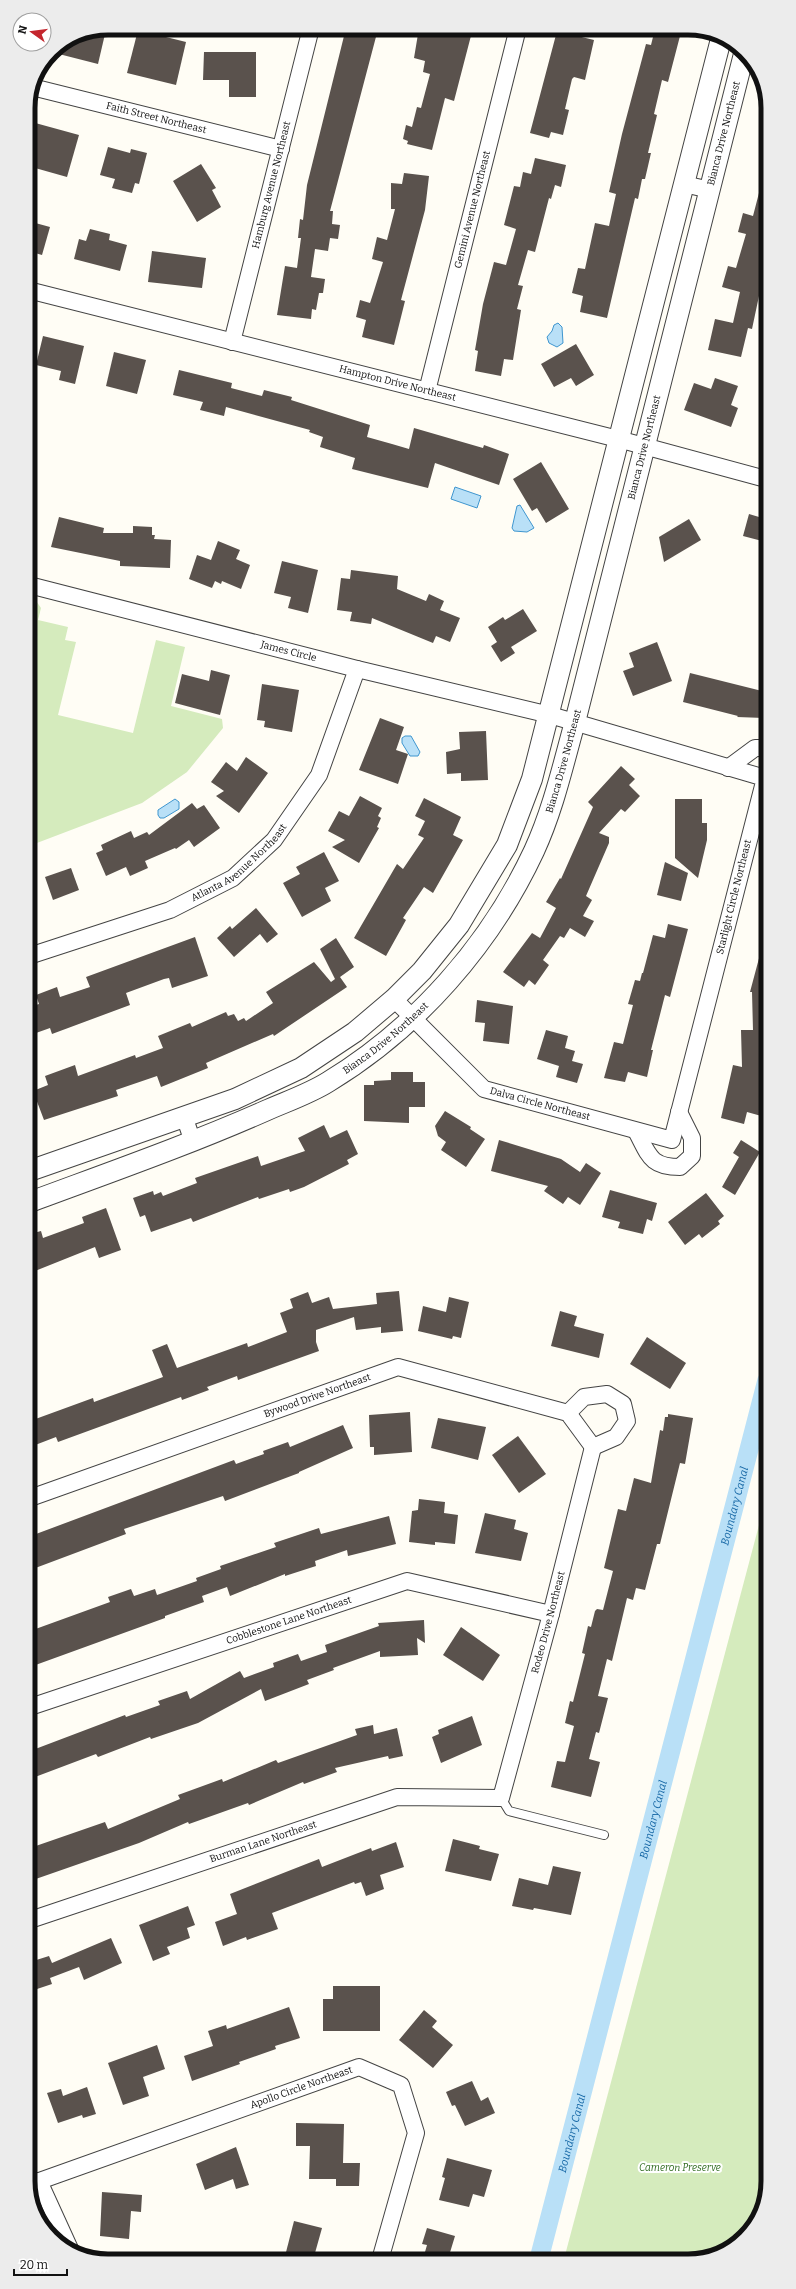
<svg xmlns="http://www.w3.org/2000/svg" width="796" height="2289" font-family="Bitter,serif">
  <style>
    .green { fill: #d5ebbd }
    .water { fill: #b9e0f7; stroke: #3f96cf }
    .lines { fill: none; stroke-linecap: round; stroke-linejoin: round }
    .canal { stroke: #b9e0f7; stroke-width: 19 }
    .building { fill: #5a524d }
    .service-casing { stroke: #444; stroke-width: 10 }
    .minor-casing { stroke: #444; stroke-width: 18 }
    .tertiary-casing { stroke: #444; stroke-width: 22 }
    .service { stroke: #fff; stroke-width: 8 }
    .minor { stroke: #fff; stroke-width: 16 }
    .tertiary { stroke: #fff; stroke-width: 20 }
    .labels { text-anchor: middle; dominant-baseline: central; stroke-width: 4; stroke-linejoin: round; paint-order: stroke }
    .street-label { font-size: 10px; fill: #111; stroke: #fff }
    .park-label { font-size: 10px; font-style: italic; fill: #2f6b1f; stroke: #fff }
    .water-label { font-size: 11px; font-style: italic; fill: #1768a6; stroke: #fff }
    .rim { fill: none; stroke: #111; stroke-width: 5 }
  </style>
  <rect width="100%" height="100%" fill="#fffdf5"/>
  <g class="green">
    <path d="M29,594L32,595L41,608L38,620L68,627L65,640L76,642L58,715L133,733L156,640L185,647L171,706L222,719L223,728L187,772L142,803L29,846Z"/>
    <path d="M767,1495L768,2182L751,2230L709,2258L564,2259Z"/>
  </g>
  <g class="water">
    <path d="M558,323L562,327L563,343L557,347L549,343L547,337L552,331L554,325Z"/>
    <path d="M455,487L481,496L477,508L451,499Z"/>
    <path d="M520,505L534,528L527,532L514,531L512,528L517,506Z"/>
    <path d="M405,736H411L420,752L418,756H410L402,743V738Z"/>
    <path d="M175,799L179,802V809L164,818H160L158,815V810Z"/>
  </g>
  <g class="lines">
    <path class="canal" id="s1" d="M539,2259L767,1380"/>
  </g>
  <g class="building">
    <path d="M346,28H356L377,33L330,211H333L332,224L340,225L338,239L330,238L328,251L315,249L311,277L325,279L323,293H319L316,310L312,309L311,319L277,315L285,266L297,268L301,238H298L300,219L303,220L307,185Z"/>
    <path d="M419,28H473L454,101L445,98L432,150L407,144L408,141L403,139L406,125L412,127L417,107L421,108L430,74L423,72L425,61L414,58Z"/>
    <path d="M655,29L680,36L668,82L662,80L654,114L657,115L648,153H651L645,179H642L638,199L635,198L607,318L580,312L583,296L572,293L578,268L585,269L595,223L609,226L616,194L609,192L622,134L646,44L651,45Z"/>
    <path d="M138,30L186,42L176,85L127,73Z"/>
    <path d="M92,31L105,34L98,64L51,52L77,34Z"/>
    <path d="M557,31L594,40L585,80L574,77L572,79L565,109L569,110L563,135L551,132L549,138L530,133Z"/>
    <path d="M204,52H256V97H229V80H203Z"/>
    <path d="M28,121L79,135L67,177L28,166Z"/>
    <path d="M108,147L130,153L131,149L147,153L139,184L135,183L132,193L112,188L115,179L100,175Z"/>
    <path d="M535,158L566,165L561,187L555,185L551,199L549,198L535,252L528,250L518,285L523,286L517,309L521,310L513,360L504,359L501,376L475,371L478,351L475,350L483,304L494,262L506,265L516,229L504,225L514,186L520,187L523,172L531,174Z"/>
    <path d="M201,164L216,188L212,190L221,207L197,222L173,181Z"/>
    <path d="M404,173L429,176L425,210L401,300L405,301L394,345L362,337L366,320L356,317L360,300L370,303L373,294L383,262L372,259L377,237L387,240L395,209H391V183L402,184Z"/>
    <path d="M760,189H765V259L763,270L765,271L766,298L759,296L752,329L748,328L741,357L708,350L715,319L733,323L740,292L722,287L728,266L736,268L746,234L738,232L743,213L753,216Z"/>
    <path d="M28,221L50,227L42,255L28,251Z"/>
    <path d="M90,229L110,234L109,240L127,245L120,271L74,259L79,239L86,241Z"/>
    <path d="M152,251L206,258L202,288L148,282Z"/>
    <path d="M43,336L84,346L75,384L59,380L61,371L36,365Z"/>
    <path d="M576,344L594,375L576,386L571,378L554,387L541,364Z"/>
    <path d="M114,352L146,360L137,394L106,386Z"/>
    <path d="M179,370L232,383L231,388L262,396L264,390L292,397L291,400L370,425L367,437L392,444L409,449L414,428L483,448L484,445L509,454L499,485L435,463L428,488L352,469L355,458L320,447L323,437L309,432L310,430L226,407L224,416L200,410L203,402L173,395Z"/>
    <path d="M715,378L738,386L731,405L738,408L731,427L684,410L694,383L711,389Z"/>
    <path d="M541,462L569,509L546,523L537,508L532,511L513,479Z"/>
    <path d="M749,514L766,519V542L743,536Z"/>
    <path d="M59,517L104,528L103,533H133V526L152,527V535H155L154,539L171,540L170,568L120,566V561L51,547Z"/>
    <path d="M689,519L701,540L664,562L659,537Z"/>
    <path d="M218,541L240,550L236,559L250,565L241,589L222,581L221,584L215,581L212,588L189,579L197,555L211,560Z"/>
    <path d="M282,561L318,570L308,613L288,608L291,597L274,593Z"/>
    <path d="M351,570L398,576L397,589L426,601L429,594L444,601L440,610L460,618L450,642L436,636L433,643L372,618L371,624L350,621L352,612L337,610L341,578L350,579Z"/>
    <path d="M523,609L537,631L511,647L515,653L501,662L491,646L497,642L488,627L503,617L505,620Z"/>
    <path d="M657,642L672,681L633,696L623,671L634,667L629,653Z"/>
    <path d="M211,670L230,675L220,715L175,703L182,674L209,681Z"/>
    <path d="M690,673L766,692V718L737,717L738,716L683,702Z"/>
    <path d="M262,684L299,690L292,732L264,727L265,721L257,720Z"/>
    <path d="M380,718L404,727L396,750L408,754L398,784L359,770Z"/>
    <path d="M486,731L488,780L461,781V773L447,774L446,752L460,749L459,732Z"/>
    <path d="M246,757L268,773L239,813L216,796L224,791L211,782L226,762L237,771Z"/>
    <path d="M621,766L635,779L629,785L640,796L625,812L621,809L599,833L609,837V843L586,896L592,900L583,916L594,921L585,937L570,928L564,938L560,936L543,960L549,965L535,985L529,980L524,987L503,972L532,933L540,938L556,908L546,902L560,878L561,879L593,807L588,802Z"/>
    <path d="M360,796L382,808L378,816L381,818L377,827L379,828L359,863L332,847L345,840L328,831L339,811L349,816Z"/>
    <path d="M424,798L461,817L453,835L463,840L433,893L424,887L403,918L406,920L386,956L354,938L397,864L403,869L424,838L418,835L425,821L415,816Z"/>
    <path d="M675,799H702V823H707V840L698,878L675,858Z"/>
    <path d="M192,803L197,809L204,805L220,828L194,847L189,840L176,849L175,848L145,861L148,868L130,876L126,867L106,876L96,853L103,850L101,845L131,831L134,838L147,832L149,835Z"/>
    <path d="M324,852L339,881L325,888L331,901L302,917L283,883L300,874L296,867Z"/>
    <path d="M665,862L688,873L681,901L657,895Z"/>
    <path d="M71,868L79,890L53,900L45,877Z"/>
    <path d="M256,908L278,934L267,943L260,934L234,957L217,938L230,926L232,929Z"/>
    <path d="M668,924L688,929L670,997L665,995L651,1050H653L647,1077L628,1072L625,1082L604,1078L614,1042L623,1044L633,1005L628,1004L635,980L640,981L642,973H643L653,935L665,938Z"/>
    <path d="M195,937L208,976L172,988L169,978L164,979L126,993L130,1005L52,1034L50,1028L36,1033L29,1015V1007L39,1004L36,995L57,987L60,997L90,987L86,977Z"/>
    <path d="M336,938L354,967L340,977L347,987L274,1036L273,1034L206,1063L208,1068L161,1087L157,1076L116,1090L118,1096L44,1120L33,1091L48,1085L45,1076L75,1065L78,1076L135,1055L136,1058L163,1048L158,1036L190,1023L192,1027L226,1012L228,1016L234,1014L238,1021L244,1018L246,1021L273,1003L266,992L314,962L331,982L335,979L320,949Z"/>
    <path d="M762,947L766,948L767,1068H764L763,1075L767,1076V1109L765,1117L747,1112L744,1124L721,1118L733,1065L742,1067L741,1030H753L752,992H750Z"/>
    <path d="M477,1000L513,1006L509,1044L483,1041L485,1023L475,1022Z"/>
    <path d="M546,1030L568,1036L565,1048L575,1051L572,1061L583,1064L577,1083L556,1077L559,1066L537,1059Z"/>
    <path d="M391,1072H413V1082H425V1107H409V1123L364,1121V1085H374V1081L391,1080Z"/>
    <path d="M445,1111L471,1127L470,1129L485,1139L466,1167L441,1150L446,1142L438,1136L435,1126Z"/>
    <path d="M324,1125L330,1138L347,1130L358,1154L347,1160L349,1164L304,1187L290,1192L289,1189L259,1199L258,1197L193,1222L191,1218L151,1232L145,1215L140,1217L133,1198L153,1191L154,1195L161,1192L163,1196L197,1183L195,1178L258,1156L261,1166L305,1151L298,1138Z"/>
    <path d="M499,1140L561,1159L580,1172L586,1163L601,1173L580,1205L568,1197L563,1204L544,1191L548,1186L491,1171Z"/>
    <path d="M741,1140L760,1152L735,1195L722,1187L739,1157L733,1153Z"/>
    <path d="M610,1190L657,1203L652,1221L647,1219L643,1234L618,1228L620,1222L602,1217Z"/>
    <path d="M706,1193L724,1216L718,1221L720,1224L702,1238L699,1234L685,1245L668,1222Z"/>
    <path d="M106,1208L121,1250L99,1258L95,1247L30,1273V1234L41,1231L43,1238L84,1223L82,1217Z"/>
    <path d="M399,1291L403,1331L381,1333V1327L356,1330L354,1317L316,1330V1342L319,1351L238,1380L237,1376L207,1387L209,1390L182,1400L181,1397L58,1442L56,1437L30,1447V1421L93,1398L94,1402L163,1377L152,1350L167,1344L177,1368L247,1343L248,1347L287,1332L280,1313L293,1308L290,1299L308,1292L312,1303L329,1297L333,1309L377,1304L376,1293Z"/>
    <path d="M449,1297L469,1302L461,1338L453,1336L452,1339L418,1331L423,1306L446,1312Z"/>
    <path d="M560,1311L577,1316L574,1326L604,1334L599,1358L551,1346Z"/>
    <path d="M647,1337L686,1363L670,1389L630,1364Z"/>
    <path d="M410,1412L412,1452L374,1455V1447H370L369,1415Z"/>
    <path d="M668,1414L693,1418L685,1464L680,1463L660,1544H657L645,1590L636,1588L633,1600L627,1598L612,1661L607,1659L598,1696L608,1698L599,1733L596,1732L589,1759L600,1762L591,1797L551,1787L557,1761L565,1762L574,1726L565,1723L570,1701L573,1702L585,1654L582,1653L588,1626L591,1627L595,1611L597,1609L603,1610L613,1571L604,1568L618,1509L626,1511L634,1478L651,1483L660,1430L663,1431L665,1417H668Z"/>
    <path d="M438,1418L486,1427L478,1460L431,1448Z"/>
    <path d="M343,1425L353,1448L299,1472V1473L225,1501L223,1496L124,1529L126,1534L30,1570V1538L36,1534L234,1460L236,1464L264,1454L263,1451L288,1442L290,1447Z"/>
    <path d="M518,1436L546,1474L519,1493L492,1455Z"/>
    <path d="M419,1499L445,1502L444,1513L458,1515L455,1544L435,1542V1545L409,1542L412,1511L418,1510Z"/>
    <path d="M485,1513L516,1520L514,1529L528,1533L521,1561L475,1553Z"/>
    <path d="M389,1516L396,1544L348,1556L347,1550L315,1561L316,1566L285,1576V1574L230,1596L227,1587L202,1596L204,1602L165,1616V1618L30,1667V1631L110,1602L108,1597L131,1589L134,1596L155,1589L157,1595L197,1581L196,1578L221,1569L220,1566L276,1547L274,1543L319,1528L321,1534Z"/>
    <path d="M424,1620L425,1643L417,1638L418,1655L380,1657V1651L333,1668L334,1670L307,1680L309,1684L265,1701L261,1689L198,1723L151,1739L150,1737L98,1757L96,1754L35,1777L30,1764V1751L125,1715L126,1717L160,1705L158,1701L187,1691L190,1699L240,1671L244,1678L274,1667L273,1663L298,1654L301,1661L327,1652L325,1645L379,1626L378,1623Z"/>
    <path d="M461,1627L500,1655L483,1681L443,1655Z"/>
    <path d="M472,1716L482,1745L441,1763L432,1737L439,1734L438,1730Z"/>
    <path d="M373,1725L374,1734L397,1728L403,1756L389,1759L388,1756L335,1768L337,1772L304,1784L303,1782L249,1805L248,1803L189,1824L188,1822L139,1843L30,1881V1848L105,1822L108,1829L180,1799L178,1795L222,1779L223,1782L276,1760L278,1763L357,1735L355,1729Z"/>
    <path d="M453,1839L480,1846L479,1849L499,1854L491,1881L445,1871Z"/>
    <path d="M396,1842L404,1867L380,1875L384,1889L366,1896L361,1882L355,1884L354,1882L272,1913L278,1929L247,1940L246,1937L223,1946L215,1922L237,1914L230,1894L319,1859L322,1867L371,1848L372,1851Z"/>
    <path d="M553,1866L581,1872L571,1915L534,1908L533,1910L512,1906L519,1878L548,1885Z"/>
    <path d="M188,1906L195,1925L187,1928L190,1938L167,1947L170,1954L153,1961L139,1925Z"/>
    <path d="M111,1938L122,1963L84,1980L79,1967L50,1978L52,1984L31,1991L30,1962L49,1956L52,1963Z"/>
    <path d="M333,1986H380V2031H323V1999H333Z"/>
    <path d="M289,2007L300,2038L275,2046L276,2049L239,2062L240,2064L192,2081L184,2056L213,2046L208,2031L226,2025L227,2029Z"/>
    <path d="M424,2010L437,2021L432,2027L453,2045L433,2068L399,2040Z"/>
    <path d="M157,2045L165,2069L143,2077L149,2096L123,2105L108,2063Z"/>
    <path d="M472,2081L481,2101L488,2097L495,2113L465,2126L455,2105L452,2106L446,2092Z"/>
    <path d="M87,2087L96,2114L83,2118L82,2115L58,2123L47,2093L61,2089L63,2096Z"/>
    <path d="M296,2123L344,2124L343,2163H360L359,2186H336V2179H309L310,2146H296Z"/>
    <path d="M236,2147L249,2185L236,2189L233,2179L205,2190L196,2164Z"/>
    <path d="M447,2158L492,2170L484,2197L473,2194L469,2207L439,2200L445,2178L442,2177Z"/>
    <path d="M102,2192L142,2195L141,2212L131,2211L129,2239L100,2236Z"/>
    <path d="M294,2221L322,2228L313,2260H284Z"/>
    <path d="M427,2228L455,2236L448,2259H423L427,2245L422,2244Z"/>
  </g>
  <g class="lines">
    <g class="service-casing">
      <path id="service" d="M501,1798L509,1811L604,1835"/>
    </g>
    <g class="minor-casing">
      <g id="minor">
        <path id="s2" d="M32,87L281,149"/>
        <path d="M684,184L710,190"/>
        <path id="s3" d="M28,290L618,439L766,479"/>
        <path id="s4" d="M232,342L311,28"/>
        <path id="s5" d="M427,391L518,28"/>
        <path id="s6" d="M29,585L357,669L550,715L765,778L672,1140L484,1089L394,999"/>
        <path d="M728,768L755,748H766"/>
        <path id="s7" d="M29,956L170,910L233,878L274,840L319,775L357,669"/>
        <path d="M184,1116L193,1142"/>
        <path d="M636,1131C649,1155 650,1167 680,1167L692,1156V1138L679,1112"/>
        <path d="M568,1413L584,1397L607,1394L623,1404L627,1421L616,1437L593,1447"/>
        <path id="s8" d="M30,1498L398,1367L568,1413L593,1447"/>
        <path id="s9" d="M30,1707L407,1581L551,1614"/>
        <path id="s10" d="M30,1920L397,1797L501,1798L551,1614L593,1447"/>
        <path d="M39,2181L70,2249"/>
        <path id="s11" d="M31,2184L359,2067L401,2085L416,2133L380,2260"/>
      </g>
    </g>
    <g class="tertiary-casing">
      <g id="tertiary">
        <path d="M29,1171L235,1099L301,1068L355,1032L394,999L422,971L459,925L507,845L532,779L721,39"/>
        <path id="s12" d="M30,1202C108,1173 188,1145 265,1111C285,1102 309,1094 328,1082C417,1028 490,945 534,851C553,810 563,765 575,722L744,54"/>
      </g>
    </g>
    <use href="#service" class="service"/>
    <use href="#minor" class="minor"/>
    <use href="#tertiary" class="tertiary"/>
  </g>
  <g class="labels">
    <g class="street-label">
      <text stroke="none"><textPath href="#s2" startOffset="128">Faith Street Northeast</textPath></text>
      <text stroke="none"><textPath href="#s12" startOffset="1378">Bianca Drive Northeast</textPath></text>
      <text stroke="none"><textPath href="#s4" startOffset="162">Hamburg Avenue Northeast</textPath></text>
      <text stroke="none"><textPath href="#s5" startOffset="187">Gemini Avenue Northeast</textPath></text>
      <text stroke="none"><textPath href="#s3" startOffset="381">Hampton Drive Northeast</textPath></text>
      <text stroke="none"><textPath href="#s12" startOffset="1054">Bianca Drive Northeast</textPath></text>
      <text stroke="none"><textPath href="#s6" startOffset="268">James Circle</textPath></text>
      <text stroke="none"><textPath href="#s12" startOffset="730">Bianca Drive Northeast</textPath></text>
      <text stroke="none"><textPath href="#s7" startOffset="233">Atlanta Avenue Northeast</textPath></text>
      <text transform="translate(734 897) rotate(-76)">Starlight Circle Northeast</text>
      <text stroke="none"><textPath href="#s12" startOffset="394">Bianca Drive Northeast</textPath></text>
      <text transform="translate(540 1104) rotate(15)">Dalva Circle Northeast</text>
      <text stroke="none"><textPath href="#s8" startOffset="305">Bywood Drive Northeast</textPath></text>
      <text stroke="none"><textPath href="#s9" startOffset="273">Cobblestone Lane Northeast</textPath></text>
      <text stroke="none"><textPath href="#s10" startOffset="673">Rodeo Drive Northeast</textPath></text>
      <text stroke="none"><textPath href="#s10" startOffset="246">Burman Lane Northeast</textPath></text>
      <text stroke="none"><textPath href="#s11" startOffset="287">Apollo Circle Northeast</textPath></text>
    </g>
    <g class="park-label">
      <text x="680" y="2168">Cameron Preserve</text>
    </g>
    <g class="water-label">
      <text stroke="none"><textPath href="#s1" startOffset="778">Boundary Canal</textPath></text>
      <text stroke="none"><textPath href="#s1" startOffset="454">Boundary Canal</textPath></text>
      <text stroke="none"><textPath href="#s1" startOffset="130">Boundary Canal</textPath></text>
    </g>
  </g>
  <path d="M0 0H796V2289H0ZM108 35H688A73 73 0 0 1 761 108V2181A73 73 0 0 1 688 2254H108A73 73 0 0 1 35 2181V108A73 73 0 0 1 108 35Z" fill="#ececec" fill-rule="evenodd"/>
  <path class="rim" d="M108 35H688A73 73 0 0 1 761 108V2181A73 73 0 0 1 688 2254H108A73 73 0 0 1 35 2181V108A73 73 0 0 1 108 35Z"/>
  <g transform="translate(32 32) rotate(284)"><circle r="19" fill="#ffffff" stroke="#a0a0a0"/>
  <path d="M0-3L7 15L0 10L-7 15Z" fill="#c4262e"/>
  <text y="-6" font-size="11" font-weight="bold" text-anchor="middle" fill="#111111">N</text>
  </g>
  <path d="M14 2269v6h53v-6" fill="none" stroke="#111111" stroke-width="2"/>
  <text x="20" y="2269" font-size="12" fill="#111111" stroke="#ffffff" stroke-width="3" paint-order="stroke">20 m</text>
</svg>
